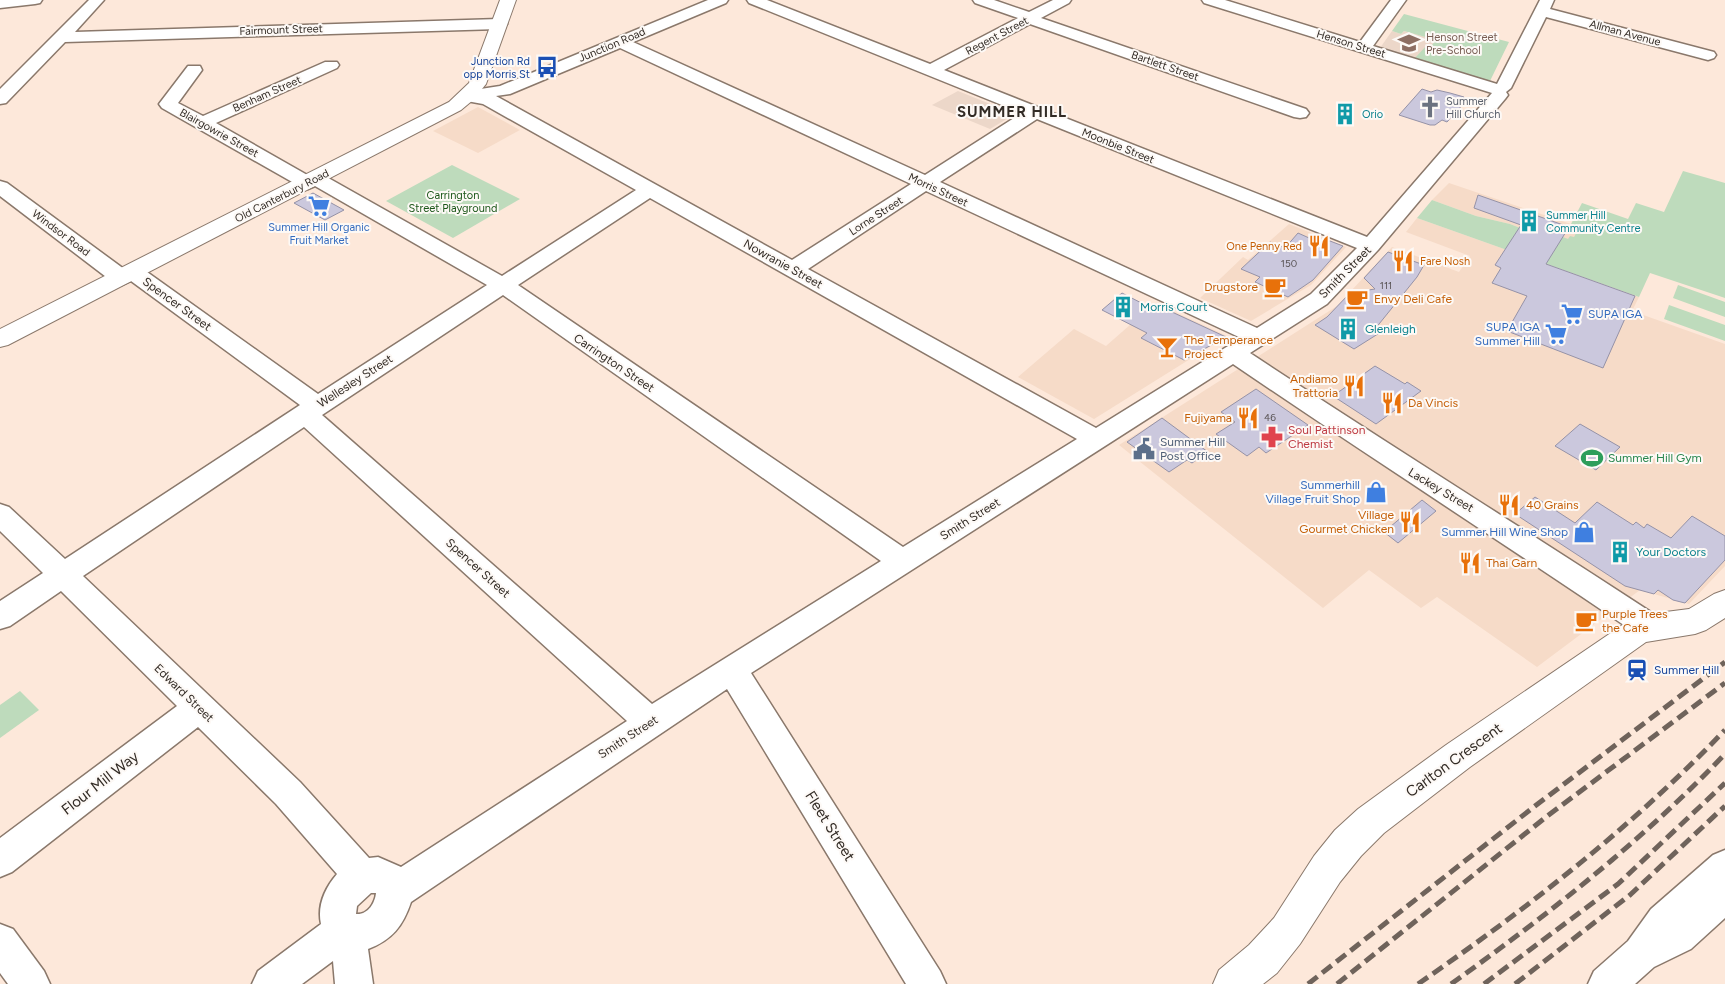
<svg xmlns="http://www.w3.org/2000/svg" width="1725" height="984" font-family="Figtree,sans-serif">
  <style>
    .built { fill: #f6dbc8 }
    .education { fill: #ecd7c9 }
    .green { fill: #bedbbc }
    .building { fill: #cbc8dd; stroke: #9592a7 }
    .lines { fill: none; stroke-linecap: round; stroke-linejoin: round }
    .minor-casing { stroke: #8a786b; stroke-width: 3 }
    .major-casing { stroke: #8a786b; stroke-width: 2 }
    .minor { fill: #fff; fill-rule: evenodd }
    .major { fill: #fff; fill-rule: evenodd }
    .rail { stroke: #6f635b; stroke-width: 5; stroke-dasharray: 12 6; stroke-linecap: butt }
    .labels { text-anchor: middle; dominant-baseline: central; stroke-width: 4; stroke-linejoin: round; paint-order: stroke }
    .number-label { font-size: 10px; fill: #585253 }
    .far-street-label { font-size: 11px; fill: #322b25; stroke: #fdf9f6 }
    .far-education-label { font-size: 11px; fill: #785e54; stroke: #fdf9f6; text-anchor: start }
    .far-transit-label { font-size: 11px; fill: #164399; stroke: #fdf9f6; text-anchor: end }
    .far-worship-label { font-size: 11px; fill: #5b616d; stroke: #fdf9f6; text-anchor: start }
    .far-culture-label { font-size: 11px; fill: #0d838f; stroke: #fdf9f6; text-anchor: start }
    .far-park-label { font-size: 11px; fill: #1a5618; stroke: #fdf9f6 }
    .far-shop-label { font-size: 11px; fill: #366cbe; stroke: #fdf9f6 }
    .far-food-label { font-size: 11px; fill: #c56008; stroke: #fdf9f6; text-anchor: end }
    .street-label { font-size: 12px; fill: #322b25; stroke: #fdf9f6 }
    .food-label { font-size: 12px; fill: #c56008; stroke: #fdf9f6; text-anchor: start }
    .culture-label { font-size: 12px; fill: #0d838f; stroke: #fdf9f6; text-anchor: start }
    .shop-label { font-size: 12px; fill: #366cbe; stroke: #fdf9f6; text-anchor: end }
    .health-label { font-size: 12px; fill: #be3a42; stroke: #fdf9f6; text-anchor: start }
    .service-label { font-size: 12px; fill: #4e5e75; stroke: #fdf9f6; text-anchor: start }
    .leisure-label { font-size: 12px; fill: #27864d; stroke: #fdf9f6; text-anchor: start }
    .transit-label { font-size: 12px; fill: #164399; stroke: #fdf9f6; text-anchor: start }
    .far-district-label { font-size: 15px; font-weight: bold; letter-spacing: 1px; fill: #322b25; stroke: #fdf9f6 }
    .near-street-label { font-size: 15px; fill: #322b25; stroke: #fdf9f6 }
  </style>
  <rect width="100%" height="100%" fill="#fde8da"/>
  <g class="built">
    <path d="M478,107L520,130L478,153L433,131Z"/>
    <path d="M1449,183L1571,224L1593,231L1584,234L1576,233L1574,237L1568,239L1557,240L1543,237L1510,224L1476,216L1432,200Z"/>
    <path d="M1417,218L1639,297L1632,311L1725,344V566L1689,604L1640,590L1537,667L1437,597L1421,608L1369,570L1323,608L1119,445L1337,306L1392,247L1459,272L1470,256L1406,232Z"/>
    <path d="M1289,224L1346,247L1311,285L1251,321L1200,298L1243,257L1248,260Z"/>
    <path d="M1155,303L1227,336L1094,419L1018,377L1074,329L1106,346Z"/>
  </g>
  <g class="education">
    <path d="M1392,31L1401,34L1404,31L1437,40L1415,58L1380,48Z"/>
    <path d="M958,91L1015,114L990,129L932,105Z"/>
  </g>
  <g class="green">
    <path d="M1404,14L1509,42L1490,81L1415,58L1427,45L1431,46L1436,40L1404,31L1401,34L1392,31Z"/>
    <path d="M452,165L520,199L453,238L386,201Z"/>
    <path d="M1683,171L1725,183V298L1650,273L1639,297L1417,218L1432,200L1476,216L1510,224L1543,237L1557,240L1563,237L1568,239L1570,236L1574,237L1576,233L1584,234L1592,231L1571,224L1582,203L1628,219L1636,203L1664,212Z"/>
    <path d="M1678,285L1725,302V317L1673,298Z"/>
    <path d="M1669,305L1725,325V341L1664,319Z"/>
    <path d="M20,691L39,710L0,738V705Z"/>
  </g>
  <g class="building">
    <path d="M1422,89L1431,92L1437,90L1450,93L1464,97L1461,101L1465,102L1447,122L1442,120L1435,125H1430L1399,115Z"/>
    <path d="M313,193L344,210L325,220L294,203Z"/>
    <path d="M1478,195L1569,227L1546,264L1635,296L1603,368L1507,331L1527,296L1492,283L1501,268L1495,265L1521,225L1474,208Z"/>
    <path d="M1298,233L1318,242L1330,241L1343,246L1313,280L1288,297L1255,282L1260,277L1241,269L1270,242L1285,248Z"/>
    <path d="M1388,252L1424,265L1417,277L1375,329L1381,332L1354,349L1315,325L1327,317L1350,293L1375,289L1364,278Z"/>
    <path d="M1122,293L1155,310L1159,306L1226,337L1184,360L1141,338L1147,333L1102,310Z"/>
    <path d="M1375,366L1405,384L1407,382L1421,391L1376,424L1333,396Z"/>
    <path d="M1256,389L1308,425L1266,453L1259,447L1247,456L1216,434L1235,422L1221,412Z"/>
    <path d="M1162,418L1208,452L1192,463L1187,460L1169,472L1127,442Z"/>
    <path d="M1580,424L1620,447L1596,470L1555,446Z"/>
    <path d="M1535,497L1575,523L1597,502L1633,525L1636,522L1644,528L1647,524L1671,538L1692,516L1725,536V560L1685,603L1673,600L1658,590L1654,594L1625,586L1515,514Z"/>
    <path d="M1422,500L1436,511L1398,543L1384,532Z"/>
  </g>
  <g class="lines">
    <g class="minor-casing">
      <g id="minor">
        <path d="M0,0H42L40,3L35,4L0,8Z"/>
        <path d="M89,0H104L75,32L499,19L504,21L507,24L504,27L499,29L65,42L6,103L0,104V89Z"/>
        <path d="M708,0H728L726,3L633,42L925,175L1022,113L749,3L747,0H767L930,64L1018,18L975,3L973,0H994L1029,12L1053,0H1071L1069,3L1041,18L1306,109L1309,113L1306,117L1300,118L1294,117L1030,24L944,70L1367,237L1492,93L1204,3L1202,0H1225L1360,42L1391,0H1406L1373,46L1497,84L1540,0H1554L1550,9L1714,52L1716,55L1714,58L1708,60L1546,17L1511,88L1506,92L1508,95L1505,99L1378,250L1327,304L1250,353C1386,443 1524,529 1660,618L1665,627L1660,636L1650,640L1640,636C1505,544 1368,456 1233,364L751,673L940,971L946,984H906L727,689L411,902C403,926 392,940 368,949L373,984H335L333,961L302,984H252L258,971L321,924C317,906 325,888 337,874L276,804L198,727L12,872L0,877V838L177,706L61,591L10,626L0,629V601L43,573L0,531V504L9,507L65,559L300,405L131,281L122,285L114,283L0,196V181L7,183L124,269L133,265L140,267L318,394L487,285L315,186L308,189L301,187L162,108L159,104L188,66H200L202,70L178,103L203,116L325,62H337L339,65L337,68L216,123L309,176L316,173L323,175L502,276L636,190L483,104L461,100L458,96L461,92L500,86ZM620,48L911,184L792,260L496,96L510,94ZM1037,119L1357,248L1311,294L1257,328L940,182ZM926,191L1241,338L1096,428L808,269ZM650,198L1077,439L903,547L518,285ZM503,295L881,561L652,704L322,415ZM304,427L627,721L401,867L378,857L369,858L300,782L83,576ZM371,893H376C375,903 368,915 356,914L357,906Z"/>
        <path d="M1725,850V918L1691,949L1654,967L1635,984H1588L1594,971L1628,941L1651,909L1713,855Z"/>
        <path d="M0,924L13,929L44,971L50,984H8L0,973Z"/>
      </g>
    </g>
    <g class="major-casing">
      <g id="major">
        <path d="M500,0H516L486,84L473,100L461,110L8,345L0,347V329L449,102L469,83Z"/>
        <path d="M1725,590V618L1706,630L1695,634L1646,642L1470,767L1384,833L1361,856L1340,882L1300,944L1277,973L1263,984H1213L1219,970L1249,945L1274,918L1314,856L1335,830L1358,809L1446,745L1624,624L1650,614L1689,609L1714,594Z"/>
      </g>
    </g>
    <use href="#minor" class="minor"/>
    <use href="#major" class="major"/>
    <g class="rail">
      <path d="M1308,984L1535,806L1725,662"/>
      <path d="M1337,984L1546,817L1725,683"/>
      <path d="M1418,984C1528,908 1632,827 1725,730"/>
      <path d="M1451,984C1549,914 1642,841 1725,754"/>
      <path d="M1484,984L1618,884L1725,783"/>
      <path d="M1515,984L1630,895L1725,806"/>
    </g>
  </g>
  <defs>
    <g id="school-bare" transform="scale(1.725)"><path d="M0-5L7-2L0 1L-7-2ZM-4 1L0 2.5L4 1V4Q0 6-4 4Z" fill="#8d6e63" stroke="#fdf9f6" stroke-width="2.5" paint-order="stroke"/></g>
    <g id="bus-bare" transform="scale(1.725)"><path d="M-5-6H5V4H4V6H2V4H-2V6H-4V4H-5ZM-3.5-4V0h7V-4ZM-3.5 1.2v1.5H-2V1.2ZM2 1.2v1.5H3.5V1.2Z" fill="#1a4fb4" stroke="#fdf9f6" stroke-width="2.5" paint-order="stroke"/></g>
    <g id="church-bare" transform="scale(1.725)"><path d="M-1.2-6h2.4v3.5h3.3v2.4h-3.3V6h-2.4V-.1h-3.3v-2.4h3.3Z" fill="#6b7280" stroke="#fdf9f6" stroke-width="2.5" paint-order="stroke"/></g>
    <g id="building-bare" transform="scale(1.725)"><path d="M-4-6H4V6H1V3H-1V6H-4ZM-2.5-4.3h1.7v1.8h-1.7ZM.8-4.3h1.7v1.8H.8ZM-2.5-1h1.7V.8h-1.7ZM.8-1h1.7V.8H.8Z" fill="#0f9aa8" stroke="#fdf9f6" stroke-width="2.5" paint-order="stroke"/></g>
    <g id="supermarket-bare" transform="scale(1.725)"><path d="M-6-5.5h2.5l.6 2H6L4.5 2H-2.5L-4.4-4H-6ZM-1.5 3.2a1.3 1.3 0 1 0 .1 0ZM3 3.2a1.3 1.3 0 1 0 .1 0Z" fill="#3f7fe0" stroke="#fdf9f6" stroke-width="2.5" paint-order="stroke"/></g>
    <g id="restaurant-bare" transform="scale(1.725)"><path d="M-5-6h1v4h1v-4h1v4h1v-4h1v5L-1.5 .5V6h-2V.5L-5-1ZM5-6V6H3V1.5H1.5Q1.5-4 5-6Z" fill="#e8710a" stroke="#fdf9f6" stroke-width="2.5" paint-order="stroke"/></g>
    <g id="cafe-bare" transform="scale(1.725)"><path d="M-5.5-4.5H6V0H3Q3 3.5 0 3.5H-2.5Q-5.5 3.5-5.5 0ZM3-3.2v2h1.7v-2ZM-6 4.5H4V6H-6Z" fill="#e8710a" stroke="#fdf9f6" stroke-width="2.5" paint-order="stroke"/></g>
    <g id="bar-bare" transform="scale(1.725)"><path d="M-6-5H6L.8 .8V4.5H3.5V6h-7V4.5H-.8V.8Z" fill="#e8710a" stroke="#fdf9f6" stroke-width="2.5" paint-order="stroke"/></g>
    <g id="pharmacy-bare" transform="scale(1.725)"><path d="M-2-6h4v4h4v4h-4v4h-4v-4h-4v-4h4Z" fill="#e0444e" stroke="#fdf9f6" stroke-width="2.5" paint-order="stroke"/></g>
    <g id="civic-bare" transform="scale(1.725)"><path d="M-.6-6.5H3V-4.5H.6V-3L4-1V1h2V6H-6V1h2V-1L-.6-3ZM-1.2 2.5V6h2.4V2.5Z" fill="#5c6f8a" stroke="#fdf9f6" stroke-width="2.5" paint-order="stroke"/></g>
    <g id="stadium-bare" transform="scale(1.725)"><path d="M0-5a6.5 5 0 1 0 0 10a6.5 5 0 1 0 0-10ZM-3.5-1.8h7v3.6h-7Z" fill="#2e9e5b" stroke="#fdf9f6" stroke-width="2.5" paint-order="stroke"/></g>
    <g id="shop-bare" transform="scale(1.725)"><path d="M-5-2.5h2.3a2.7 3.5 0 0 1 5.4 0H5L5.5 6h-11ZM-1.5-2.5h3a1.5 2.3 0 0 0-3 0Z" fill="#3f7fe0" stroke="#fdf9f6" stroke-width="2.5" paint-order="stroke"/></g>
    <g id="station-bare" transform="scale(1.725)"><path d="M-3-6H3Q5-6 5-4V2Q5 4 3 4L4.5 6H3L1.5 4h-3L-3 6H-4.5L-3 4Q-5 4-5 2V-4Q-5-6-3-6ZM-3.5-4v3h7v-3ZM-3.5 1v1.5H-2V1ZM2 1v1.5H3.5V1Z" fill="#1a4fb4" stroke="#fdf9f6" stroke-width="2.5" paint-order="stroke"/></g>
  </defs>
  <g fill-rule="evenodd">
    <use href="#school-bare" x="1409" y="43"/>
    <use href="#bus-bare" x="547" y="67"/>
    <use href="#church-bare" x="1430" y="107"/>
    <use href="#building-bare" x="1345" y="114"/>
    <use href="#supermarket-bare" x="319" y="206"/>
    <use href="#building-bare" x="1529" y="221"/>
    <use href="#restaurant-bare" x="1319" y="246"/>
    <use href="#restaurant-bare" x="1403" y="261"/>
    <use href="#cafe-bare" x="1275" y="287"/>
    <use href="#cafe-bare" x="1357" y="299"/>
    <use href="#building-bare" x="1123" y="307"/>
    <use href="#supermarket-bare" x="1572" y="314"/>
    <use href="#building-bare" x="1348" y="329"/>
    <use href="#supermarket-bare" x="1556" y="334"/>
    <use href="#bar-bare" x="1167" y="347"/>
    <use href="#restaurant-bare" x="1354" y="386"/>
    <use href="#restaurant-bare" x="1392" y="403"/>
    <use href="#restaurant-bare" x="1248" y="418"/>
    <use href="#pharmacy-bare" x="1272" y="437"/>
    <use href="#civic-bare" x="1144" y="449"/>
    <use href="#stadium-bare" x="1592" y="458"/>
    <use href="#shop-bare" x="1376" y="492"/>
    <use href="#restaurant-bare" x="1509" y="505"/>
    <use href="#restaurant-bare" x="1410" y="522"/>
    <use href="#shop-bare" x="1584" y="532"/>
    <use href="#building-bare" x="1620" y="552"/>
    <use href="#restaurant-bare" x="1470" y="563"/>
    <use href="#cafe-bare" x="1586" y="621"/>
    <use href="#station-bare" x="1637" y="670"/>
  </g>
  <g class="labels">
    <g class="number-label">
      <text x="1289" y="263">150</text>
      <text x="1386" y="285">111</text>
      <text x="1270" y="417">46</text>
    </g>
    <g class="far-street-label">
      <text transform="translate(281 30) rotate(-2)">Fairmount Street</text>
      <text transform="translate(1625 33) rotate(15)">Allman Avenue</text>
      <text transform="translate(997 36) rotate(-28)">Regent Street</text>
      <text transform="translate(1351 44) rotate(17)">Henson Street</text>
      <text transform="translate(612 45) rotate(-23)">Junction Road</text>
      <text transform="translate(1165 66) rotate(19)">Bartlett Street</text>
      <text transform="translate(267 94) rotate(-24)">Benham Street</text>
      <text transform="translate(219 133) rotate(29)">Blairgowrie Street</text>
      <text transform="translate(1118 146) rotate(22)">Moonbie Street</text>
      <text transform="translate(938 190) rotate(25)">Morris Street</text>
      <text transform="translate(282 196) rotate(-27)">Old Canterbury Road</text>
      <text transform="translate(876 216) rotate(-33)">Lorne Street</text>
      <text transform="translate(61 233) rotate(37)">Windsor Road</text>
    </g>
    <g class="far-education-label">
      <text x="1426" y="37">Henson Street<tspan x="1426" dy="13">Pre-School</tspan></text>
    </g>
    <g class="far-transit-label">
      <text x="530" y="61">Junction Rd<tspan x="530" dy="13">opp Morris St</tspan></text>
    </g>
    <g class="far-worship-label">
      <text x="1446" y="101">Summer<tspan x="1446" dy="13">Hill Church</tspan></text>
    </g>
    <g class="far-culture-label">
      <text x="1362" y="114">Orio</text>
      <text x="1546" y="215">Summer Hill<tspan x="1546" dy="13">Community Centre</tspan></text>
    </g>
    <g class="far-park-label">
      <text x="453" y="195">Carrington<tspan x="453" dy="13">Street Playground</tspan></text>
    </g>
    <g class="far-shop-label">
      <text x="319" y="227">Summer Hill Organic<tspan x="319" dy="13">Fruit Market</tspan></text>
    </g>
    <g class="far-food-label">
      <text x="1302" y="246">One Penny Red</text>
      <text x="1420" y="261" text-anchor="start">Fare Nosh</text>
    </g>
    <g class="street-label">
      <text transform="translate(783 264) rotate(29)">Nowranie Street</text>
      <text transform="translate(1345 272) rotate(-45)">Smith Street</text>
      <text transform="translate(177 304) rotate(36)">Spencer Street</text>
      <text transform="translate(614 363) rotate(34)">Carrington Street</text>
      <text transform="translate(355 381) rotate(-33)">Wellesley Street</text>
      <text transform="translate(1441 490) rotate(31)">Lackey Street</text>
      <text transform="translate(970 519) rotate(-32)">Smith Street</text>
      <text transform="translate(478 568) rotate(42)">Spencer Street</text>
      <text transform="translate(184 693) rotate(44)">Edward Street</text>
      <text transform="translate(628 737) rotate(-33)">Smith Street</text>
    </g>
    <g class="food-label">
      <text x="1258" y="287" text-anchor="end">Drugstore</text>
      <text x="1374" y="299">Envy Deli Cafe</text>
      <text x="1184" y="340">The Temperance<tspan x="1184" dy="14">Project</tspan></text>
      <text x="1338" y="379" text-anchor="end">Andiamo<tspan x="1338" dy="14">Trattoria</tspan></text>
      <text x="1408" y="403">Da Vincis</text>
      <text x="1232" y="418" text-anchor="end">Fujiyama</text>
      <text x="1526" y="505">40 Grains</text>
      <text x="1394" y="515" text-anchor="end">Village<tspan x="1394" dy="14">Gourmet Chicken</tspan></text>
      <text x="1486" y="563">Thai Garn</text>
      <text x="1602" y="614">Purple Trees<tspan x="1602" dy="14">the Cafe</tspan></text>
    </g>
    <g class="culture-label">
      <text x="1140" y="307">Morris Court</text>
      <text x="1365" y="329">Glenleigh</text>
      <text x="1636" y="552">Your Doctors</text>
    </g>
    <g class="shop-label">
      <text x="1588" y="314" text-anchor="start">SUPA IGA</text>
      <text x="1540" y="327">SUPA IGA<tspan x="1540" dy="14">Summer Hill</tspan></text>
      <text x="1360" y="485">Summerhill<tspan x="1360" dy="14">Village Fruit Shop</tspan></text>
      <text x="1568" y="532">Summer Hill Wine Shop</text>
    </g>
    <g class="health-label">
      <text x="1288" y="430">Soul Pattinson<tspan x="1288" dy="14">Chemist</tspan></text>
    </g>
    <g class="service-label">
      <text x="1160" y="442">Summer Hill<tspan x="1160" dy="14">Post Office</tspan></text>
    </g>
    <g class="leisure-label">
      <text x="1608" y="458">Summer Hill Gym</text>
    </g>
    <g class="transit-label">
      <text x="1654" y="670">Summer Hill</text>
    </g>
    <g class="far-district-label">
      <text x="1012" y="112">SUMMER HILL</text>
    </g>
    <g class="near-street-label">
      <text transform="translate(1454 760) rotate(-36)">Carlton Crescent</text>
      <text transform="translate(100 783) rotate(-38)">Flour Mill Way</text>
      <text transform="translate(830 826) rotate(58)">Fleet Street</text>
    </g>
  </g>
</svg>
